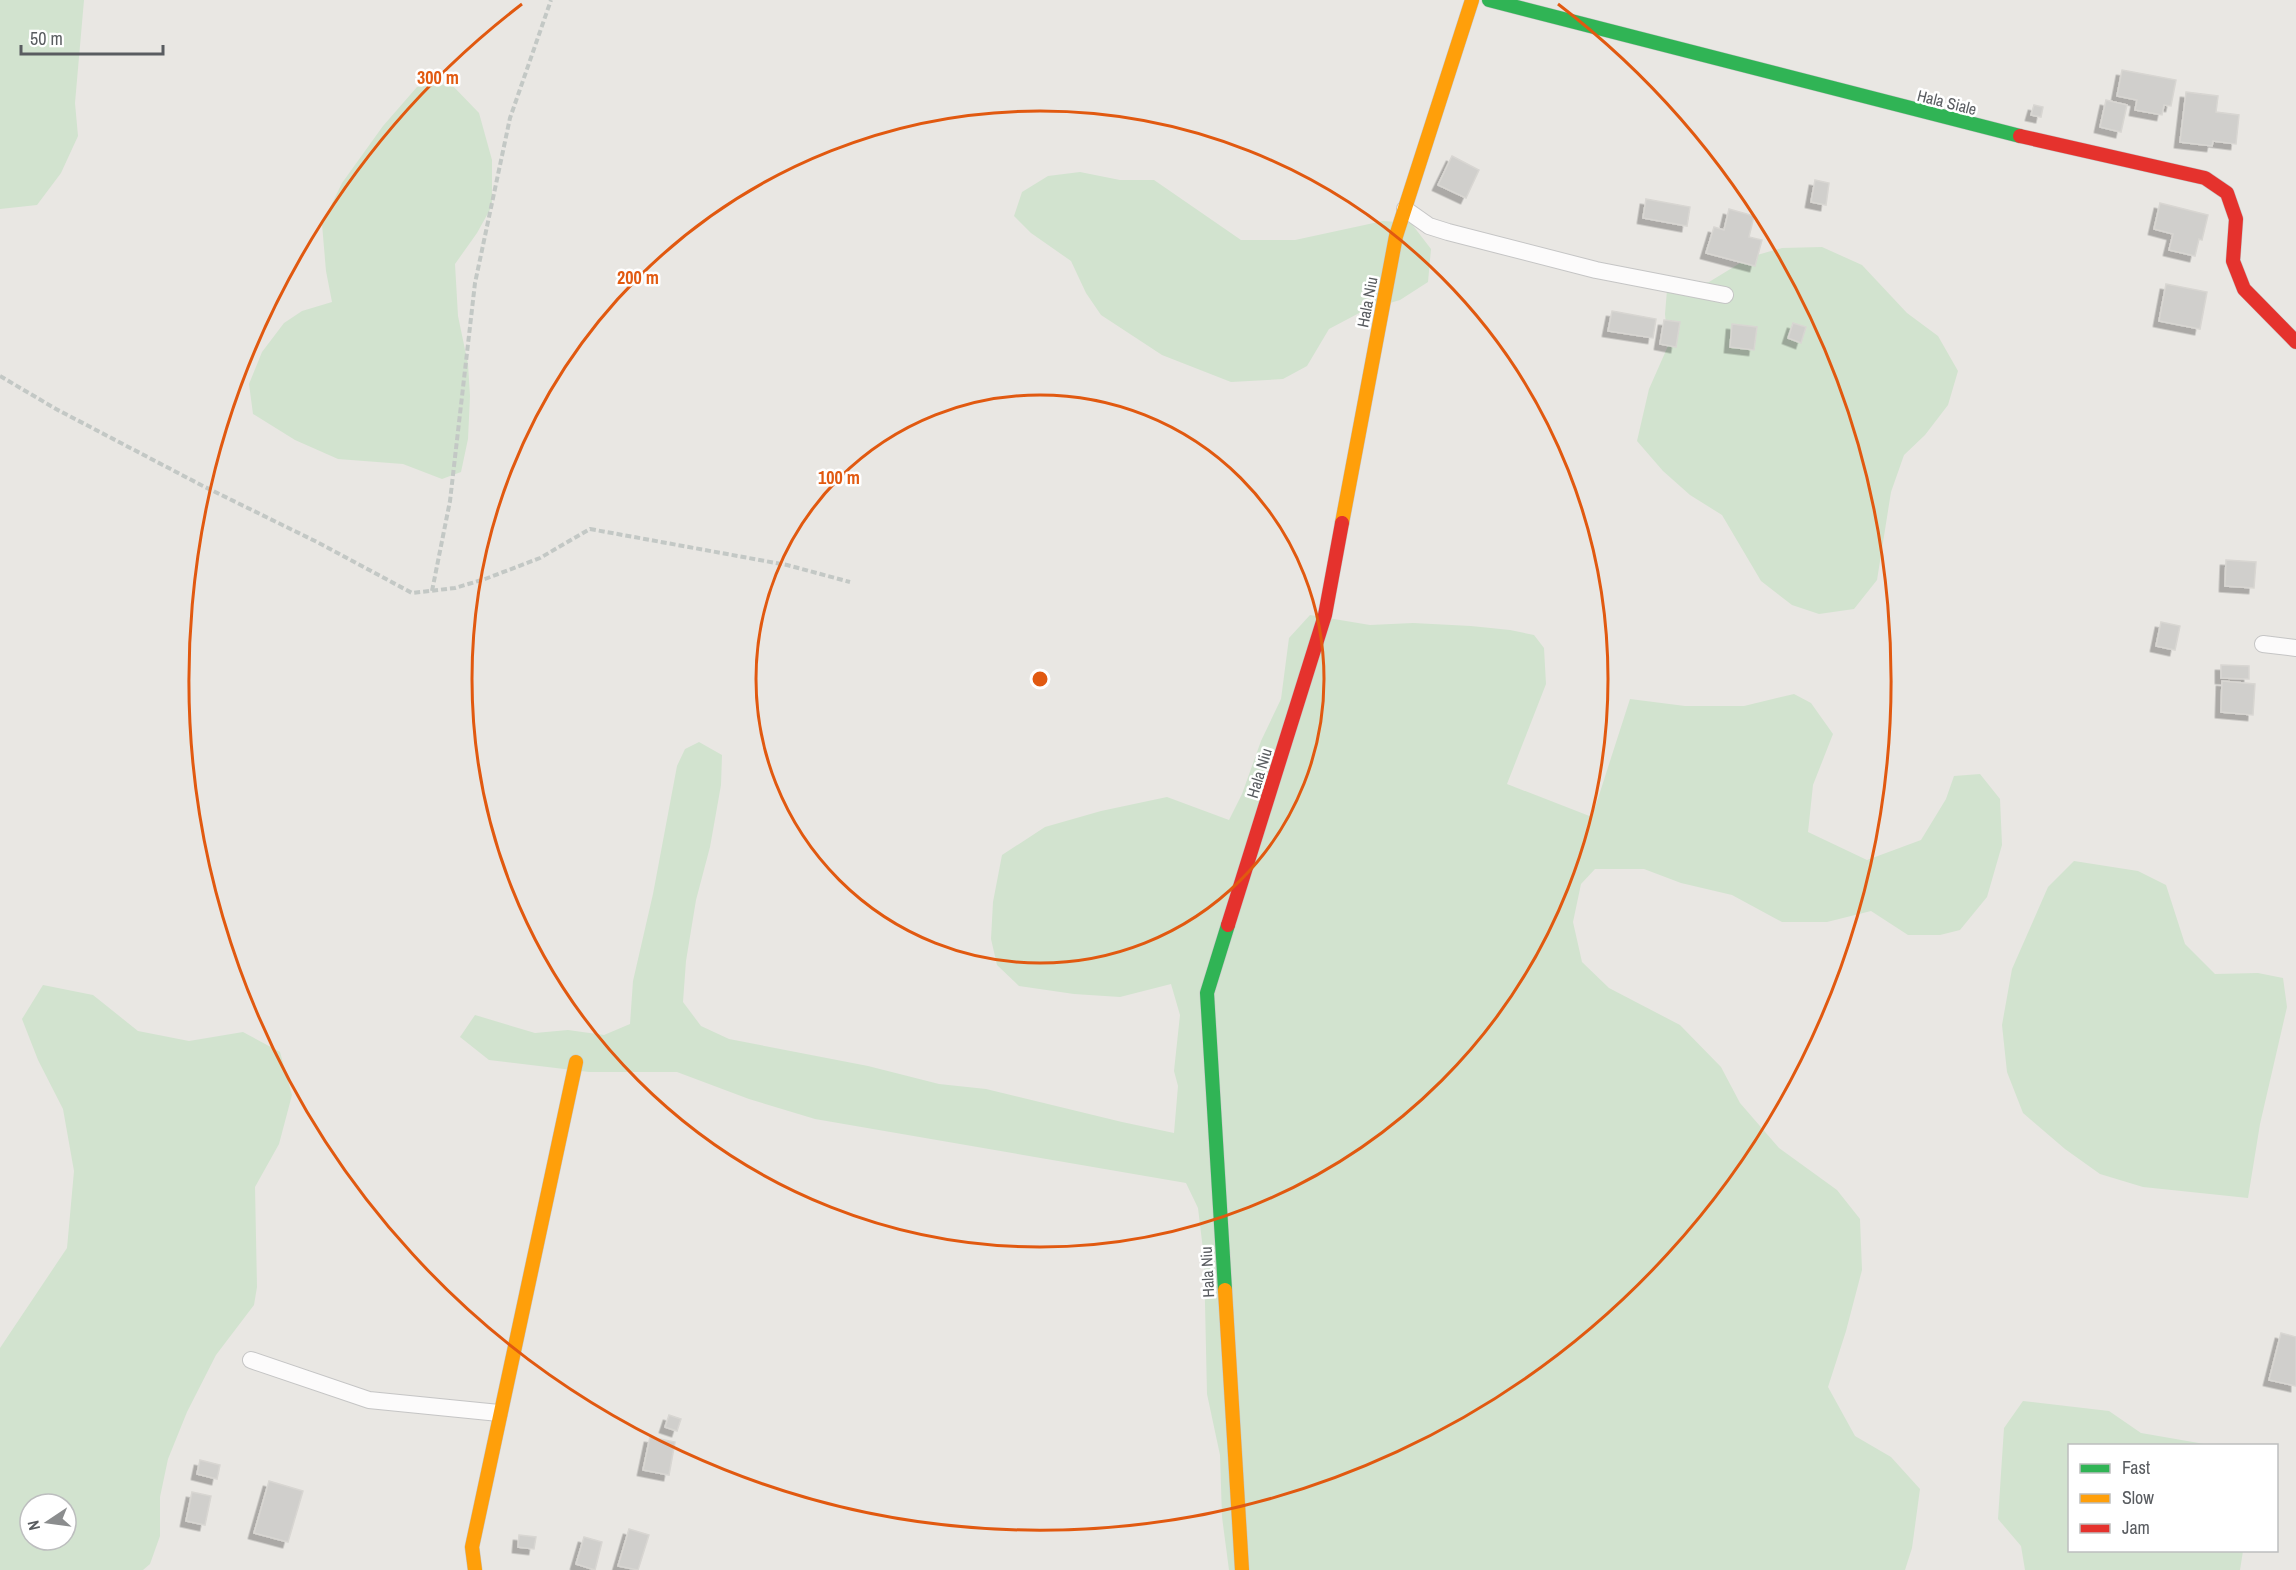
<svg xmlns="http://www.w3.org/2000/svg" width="2296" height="1570" font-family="'Archivo Narrow',sans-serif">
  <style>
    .green { fill: #d2e3cf; fill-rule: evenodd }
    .building { fill: #d0cfcc; stroke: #d8d6d2; stroke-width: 1.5; filter: url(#shadow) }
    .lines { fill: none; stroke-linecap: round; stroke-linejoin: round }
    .street-casing { stroke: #c5c5c5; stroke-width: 18 }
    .fast-casing { stroke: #c5c5c5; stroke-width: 15 }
    .slow-casing { stroke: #c5c5c5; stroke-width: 15 }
    .jam-casing { stroke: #c5c5c5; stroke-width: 15 }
    .path { stroke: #c3c8c5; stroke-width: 4; stroke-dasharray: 6 3; stroke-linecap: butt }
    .street { stroke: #fcfbfb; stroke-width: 16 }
    .fast { stroke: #30b455; stroke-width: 14 }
    .slow { stroke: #ff9f0a; stroke-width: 14 }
    .jam { stroke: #e5322d; stroke-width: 14 }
    .ring { fill: none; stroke: #e15910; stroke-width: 3 }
    .labels { text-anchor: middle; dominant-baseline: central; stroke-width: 5; stroke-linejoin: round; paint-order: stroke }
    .street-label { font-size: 16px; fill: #595c60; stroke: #fff }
    .centre { fill: #e15910; stroke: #fff; stroke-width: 3 }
    .ring-label { font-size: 18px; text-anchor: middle; font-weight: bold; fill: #e15910; stroke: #fff; stroke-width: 5; stroke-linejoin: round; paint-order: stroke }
  </style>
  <defs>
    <filter id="shadow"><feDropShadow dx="-5.5" dy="5.5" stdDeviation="0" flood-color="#0004"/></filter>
  </defs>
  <rect width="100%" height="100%" fill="#e9e7e3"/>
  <g class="green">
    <path d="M0,0H84L75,103L78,136L61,173L37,205L0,209Z"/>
    <path d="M451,84L479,113L492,160V206L477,233L455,264L458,316L468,364L470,396L468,439L461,472L442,479L403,464L338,459L295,440L253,414L249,384L262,352L284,323L302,311L332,302L326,271L322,224L342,183L383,126L417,87Z"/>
    <path d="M1080,172L1120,180H1154L1241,240H1295L1383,221L1411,223L1431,249L1428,282L1400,300L1363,311L1329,329L1307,366L1283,379L1231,382L1162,355L1101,315L1086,293L1071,261L1031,233L1014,216L1022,192L1048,176Z"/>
    <path d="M1822,247L1862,265L1907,313L1938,336L1958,371L1948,405L1925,435L1904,455L1891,492L1877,580L1854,609L1819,614L1792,605L1761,581L1722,515L1690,495L1663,471L1637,441L1649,389L1668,346L1665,314L1667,290L1709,282L1750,257L1782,248Z"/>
    <path d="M1310,615L1370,625L1413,623L1471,626L1510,630L1534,635L1544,648L1546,684L1507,784L1592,817L1630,699L1685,706H1744L1794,694L1811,703L1833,734L1813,785L1808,832L1867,860L1921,840L1946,799L1954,776L1980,774L2000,799L2002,845L1987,897L1960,930L1940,935H1908L1871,911L1827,922H1782L1732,895L1681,883L1644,869H1595L1581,884L1573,922L1582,962L1609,988L1680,1025L1721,1067L1740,1103L1779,1148L1837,1190L1860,1219L1862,1270L1846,1331L1828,1387L1855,1436L1891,1457L1920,1489L1912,1548L1905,1570H1229L1222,1517L1220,1455L1207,1394L1204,1258L1198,1208L1186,1183L815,1119L749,1099L677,1072H589L489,1060L460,1037L475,1015L535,1033L568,1030L604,1035L630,1024L633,981L653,894L677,766L685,749L699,742L722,755L721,785L710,847L696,900L686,961L683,1002L701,1026L729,1039L868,1066L939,1084L986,1089L1122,1122L1174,1133L1178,1086L1174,1071L1180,1015L1171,984L1120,997L1074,994L1019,986L997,965L991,939L993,902L1002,855L1045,827L1101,811L1167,797L1229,820L1242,794L1261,741L1281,699L1289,638Z"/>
    <path d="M2074,861L2138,871L2166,885L2185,944L2215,974L2258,973L2283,978L2287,1007L2260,1124L2248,1198L2143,1187L2100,1174L2065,1149L2023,1113L2007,1072L2002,1025L2012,969L2048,887Z"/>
    <path d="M43,985L93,995L138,1031L189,1041L243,1032L280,1052L292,1095L279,1144L255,1187L257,1287L254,1305L216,1355L187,1412L168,1459L160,1497V1536L150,1564L143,1570H0V1348L67,1248L74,1171L63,1109L38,1060L22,1019ZM30,1504H66V1540H30Z"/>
    <path d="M2023,1401L2109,1411L2141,1433L2210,1445L2245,1444L2247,1445L2070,1446V1550L2243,1551L2240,1570H2025L2021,1546L1998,1519L2004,1428Z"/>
  </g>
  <g class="building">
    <path d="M2122,70L2176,80L2171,106L2164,105L2162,115L2135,110L2137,100L2117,96Z"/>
    <path d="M2186,92L2218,96L2216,112L2239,115L2236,144L2213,141L2212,146L2180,142Z"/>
    <path d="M2106,100L2127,105L2121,132L2100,127Z"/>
    <path d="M2034,105L2043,107L2041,117L2031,115Z"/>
    <path d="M1452,156L1479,170L1466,198L1438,185Z"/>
    <path d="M1815,180L1829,183L1826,205L1811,202Z"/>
    <path d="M1646,199L1690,207L1687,226L1643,218Z"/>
    <path d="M2160,203L2208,215L2202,240L2199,239L2195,256L2169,250L2173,234L2154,229Z"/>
    <path d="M1729,209L1754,216L1749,237L1762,240L1755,266L1706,253L1714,227L1724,230Z"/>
    <path d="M2166,284L2207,292L2200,329L2159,321Z"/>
    <path d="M1612,311L1656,319L1653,338L1608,331Z"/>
    <path d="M1664,320L1680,322L1676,347L1660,344Z"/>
    <path d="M1793,323L1806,327L1801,343L1788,338Z"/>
    <path d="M1732,324L1757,327L1754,350L1730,347Z"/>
    <path d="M2226,560L2256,562L2254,588L2225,586Z"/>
    <path d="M2161,622L2180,626L2175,650L2156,646Z"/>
    <path d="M2221,665L2249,666V679L2221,678Z"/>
    <path d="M2222,681L2255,684L2253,715L2221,712Z"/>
    <path d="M2281,1333L2296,1337V1386L2269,1380Z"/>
    <path d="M669,1415L681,1419L677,1431L665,1427Z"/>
    <path d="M650,1437L675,1442L669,1475L643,1470Z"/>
    <path d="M200,1460L220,1465L217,1479L197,1474Z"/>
    <path d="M269,1481L303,1491L288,1542L254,1533Z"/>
    <path d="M192,1492L211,1496L205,1525L186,1521Z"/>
    <path d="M629,1529L649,1535L638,1570L618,1566Z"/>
    <path d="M519,1535L536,1537L534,1549L518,1547Z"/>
    <path d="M584,1537L602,1542L595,1570L576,1564Z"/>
  </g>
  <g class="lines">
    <g class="street-casing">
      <g id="street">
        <path d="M1405,209L1429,226L1448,232L1596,270L1725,295"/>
        <path d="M2263,644L2296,648"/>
        <path d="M251,1360L369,1400L499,1413"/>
      </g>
    </g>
    <g class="fast-casing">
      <g id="fast">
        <path d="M1489,0L2020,136"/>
        <path d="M1225,1290L1207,993L1228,925"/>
      </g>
    </g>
    <g class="slow-casing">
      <g id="slow">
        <path d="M1342,523L1396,236L1472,0"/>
        <path d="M1225,1290L1242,1570"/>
        <path d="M475,1570L472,1547L576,1062"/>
      </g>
    </g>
    <g class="jam-casing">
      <g id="jam">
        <path d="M2020,136L2205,178L2227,193L2236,219L2233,261L2244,289L2296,342"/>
        <path d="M1228,925L1325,615L1342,523"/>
      </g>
    </g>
    <g class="path">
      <path d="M0,376L56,409L201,485L317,542L412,593L455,588L485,579L540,558L590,529L787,565L850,582"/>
      <path d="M432,591L450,501L475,283L510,118L551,0"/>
    </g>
    <use href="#street" class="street"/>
    <use href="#fast" class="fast"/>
    <use href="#slow" class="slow"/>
    <use href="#jam" class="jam"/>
  </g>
  <g class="ring">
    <circle cx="1040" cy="679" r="284"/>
    <circle cx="1040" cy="679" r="568"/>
    <path d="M1558 4A851 851 0 1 1 522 4"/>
  </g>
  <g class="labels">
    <g class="street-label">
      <text transform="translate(1947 102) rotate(14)">Hala Siale</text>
      <text transform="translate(1367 302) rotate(-79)">Hala Niu</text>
      <text transform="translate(1259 773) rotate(-73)">Hala Niu</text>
      <text transform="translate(1207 1272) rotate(-93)">Hala Niu</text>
    </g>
  </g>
  <circle cx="1040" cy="679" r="9" class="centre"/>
  <g class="ring-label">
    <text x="438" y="84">300 m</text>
    <text x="638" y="284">200 m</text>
    <text x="839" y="484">100 m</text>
  </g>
  <rect x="2068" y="1444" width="210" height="108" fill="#ffffff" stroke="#bdbebf" stroke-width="1.5"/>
  <rect x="2080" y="1464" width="30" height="9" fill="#30b455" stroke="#bdbebf" stroke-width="1.5"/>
  <text x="2122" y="1474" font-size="18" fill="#595c60">Fast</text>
  <rect x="2080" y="1494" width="30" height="9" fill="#ff9f0a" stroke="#bdbebf" stroke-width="1.5"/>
  <text x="2122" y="1504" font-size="18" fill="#595c60">Slow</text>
  <rect x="2080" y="1524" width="30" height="9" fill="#e5322d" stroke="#bdbebf" stroke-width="1.5"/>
  <text x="2122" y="1534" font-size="18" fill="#595c60">Jam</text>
  <g transform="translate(48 1522) rotate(257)"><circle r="28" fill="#ffffff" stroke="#bdbebf" stroke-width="1.5"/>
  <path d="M0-4.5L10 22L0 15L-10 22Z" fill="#8b8d8e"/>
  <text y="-9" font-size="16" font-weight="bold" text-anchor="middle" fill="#595c60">N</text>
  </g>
  <path d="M21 45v9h142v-9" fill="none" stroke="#595c60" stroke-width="3"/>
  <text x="30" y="45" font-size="18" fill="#595c60" stroke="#ffffff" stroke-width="4.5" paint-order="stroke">50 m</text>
</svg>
